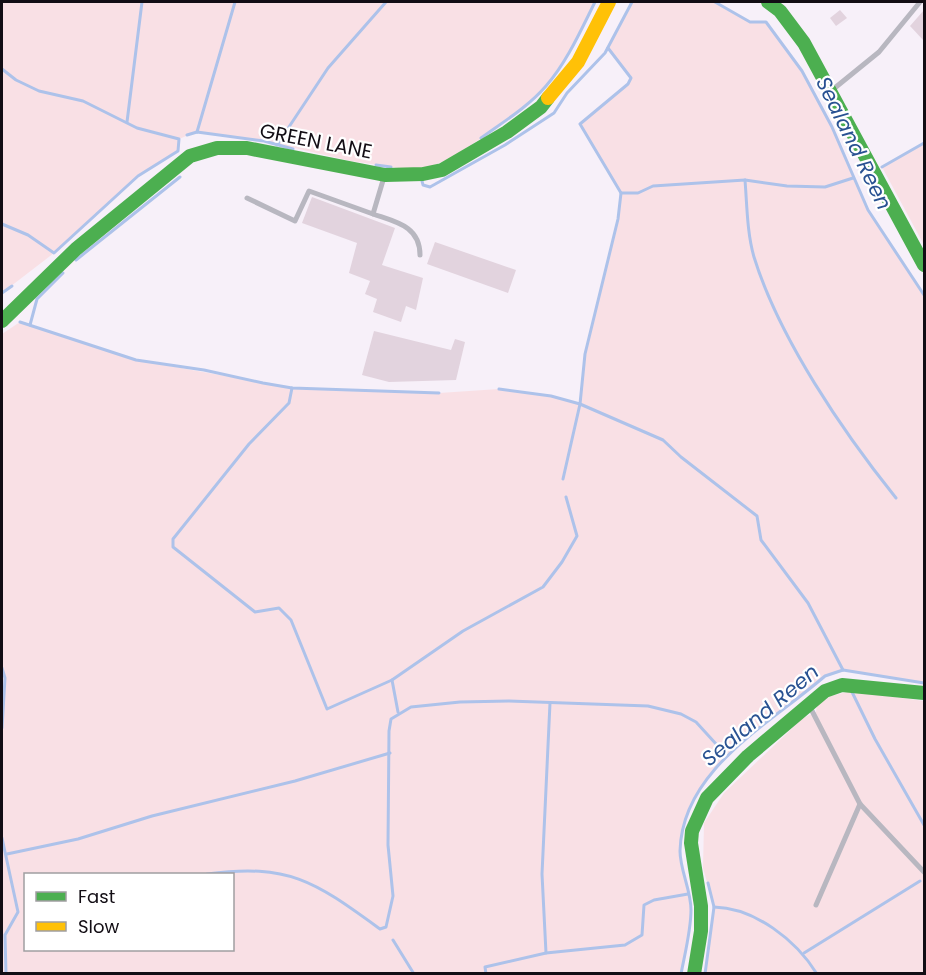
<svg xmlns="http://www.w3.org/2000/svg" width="926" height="975" font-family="Poppins,sans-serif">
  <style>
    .green { fill: #f9e0e5; fill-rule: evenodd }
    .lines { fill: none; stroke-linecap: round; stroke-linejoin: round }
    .stream { stroke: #adc2ea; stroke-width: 3 }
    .building { fill: #e2d3de }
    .lane { stroke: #b8b7c0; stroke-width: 5 }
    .fast { stroke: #4caf50; stroke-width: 14 }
    .slow { stroke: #ffc107; stroke-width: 14 }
    .labels { text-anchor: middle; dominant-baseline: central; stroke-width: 4.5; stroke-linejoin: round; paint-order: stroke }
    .street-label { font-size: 20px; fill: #120d14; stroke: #fff }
    .water-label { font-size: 21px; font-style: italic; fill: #295292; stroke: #fff }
  </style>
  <rect width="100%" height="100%" fill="#f7f0f9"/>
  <g class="green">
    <path d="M2,2H385L378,10L386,2H595L575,43L546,86L521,109L480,139L449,159L419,171L351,161L264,141L196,132L179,139L178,151L138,176L54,253L2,293Z"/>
    <path d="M632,2H715L750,22H766L802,71L832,127L868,210L924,295V683L843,670L825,676C770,723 682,770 680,851C680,870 691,890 691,910C691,930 685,953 681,973H2V334L20,322L136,360L292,388L439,393L499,389L551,396L580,404L585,354L618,219L621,193L580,124L628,84L631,78L608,48ZM26,874H232V950H26Z"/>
    <path d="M924,143V245L882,167Z"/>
    <path d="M851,691L924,701V973H705L714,907L703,868L704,823L724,793L803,718L816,712L817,704L831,696Z"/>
  </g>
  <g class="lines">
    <g class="stream">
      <path d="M715,2L750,22H766L802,71L832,127L868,210L924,295"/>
      <path d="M2,69L16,80L39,91L83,101L137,128L179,139L178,151L138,176L54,253L28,235L2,224"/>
      <path d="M127,122L142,2"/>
      <path d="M197,132L235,2"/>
      <path d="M187,135L197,132L264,141L293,149"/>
      <path d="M481,138C503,122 528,107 546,86C567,62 581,30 595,2"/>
      <path d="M277,145L328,68L386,2"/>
      <path d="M376,165L391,167"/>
      <path d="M882,167L924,143"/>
      <path d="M745,180C747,205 747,233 754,257C779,338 843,432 896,498"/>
      <path d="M422,181L423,185L430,187L505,145L554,113L567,93L605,53L632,2"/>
      <path d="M621,193H638L653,186L745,180L787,186L825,187L853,178"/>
      <path d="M76,260L180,177"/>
      <path d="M2,293L12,286"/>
      <path d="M20,322L136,360L204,370L263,383L292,388L439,393"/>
      <path d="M30,325L37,299L63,273"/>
      <path d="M292,388L289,403L249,444L173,539V547L255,612L279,608L291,620L327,709L392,680L463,631L543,587L562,562L577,536L566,497"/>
      <path d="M499,389L551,396L580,404L663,440L681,457L757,516L761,540L808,603L843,670"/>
      <path d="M563,479L580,404L585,354L618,219L621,193L580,124L628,84L631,78L608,48"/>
      <path d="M2,668L5,678L2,728"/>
      <path d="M392,680L398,712"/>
      <path d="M852,692L875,739L924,825"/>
      <path d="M2,838L18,912L5,935L6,974"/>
      <path d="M7,854L78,839L152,816L295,781L390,753"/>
      <path d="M207,874C290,863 315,882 380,929L386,927L393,896L388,845L389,731L391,719L411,707L460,702L509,701L648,706L681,714L696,722L727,756"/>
      <path d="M714,907C755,908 796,940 817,974"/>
      <path d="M393,940L414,974"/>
      <path d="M546,953L542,874L550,703"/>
      <path d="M804,953L920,881"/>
      <path d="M486,974L485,967L546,953L625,945L642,935L644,905L654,900L688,894"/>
      <path d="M681,974C685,953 691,930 691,910C691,890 680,870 680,851C682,769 770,724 825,676L843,670L924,683"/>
      <path d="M705,974L714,907L708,883"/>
    </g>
  </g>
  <g class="building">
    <path d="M840,10L847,18L836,26L830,18Z"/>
    <path d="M924,10V41L910,26Z"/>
    <path d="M312,197L395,228L382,265L423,278L416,310L406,306L401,322L373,312L377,299L365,294L370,281L349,273L357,243L302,223Z"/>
    <path d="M435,242L516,270L508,293L427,264Z"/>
    <path d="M374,331L451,350L455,339L465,342L456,380L389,382L362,375Z"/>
  </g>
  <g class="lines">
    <g class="lane">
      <path d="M831,91L879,52L920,2"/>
      <path d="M247,198L295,221L309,191L373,214L384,177"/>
      <path d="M373,214C396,222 420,226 420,255"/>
      <path d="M810,707L860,804L924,872"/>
      <path d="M816,905L860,804"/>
    </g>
    <g class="fast">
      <path d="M768,2L780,11L804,43L924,265"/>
      <path d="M2,321L76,249L190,156L217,148H247L385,175L423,174L442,170L507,132L541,107L548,98"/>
      <path d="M694,974L701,931V906L691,843L692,831L707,798L748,756L825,691L842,685L924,693"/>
    </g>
    <path class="slow" d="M548,98L578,62L609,2"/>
  </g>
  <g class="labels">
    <g class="street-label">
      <text transform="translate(316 141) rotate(11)">GREEN LANE</text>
    </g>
    <g class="water-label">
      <text transform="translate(854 143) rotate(64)">Sealand Reen</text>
      <text transform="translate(760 715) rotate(-40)">Sealand Reen</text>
    </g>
  </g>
  <rect width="926" height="975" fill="none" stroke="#120d14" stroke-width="6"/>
  <rect x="24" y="873" width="210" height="78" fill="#ffffff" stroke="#a09ea1" stroke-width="1.5"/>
  <rect x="36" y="892" width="30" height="9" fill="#4caf50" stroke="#a09ea1" stroke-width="1.5"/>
  <text x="78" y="903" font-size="18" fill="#120d14">Fast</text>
  <rect x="36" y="922" width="30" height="9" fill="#ffc107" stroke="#a09ea1" stroke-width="1.5"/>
  <text x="78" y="933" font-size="18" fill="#120d14">Slow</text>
</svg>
